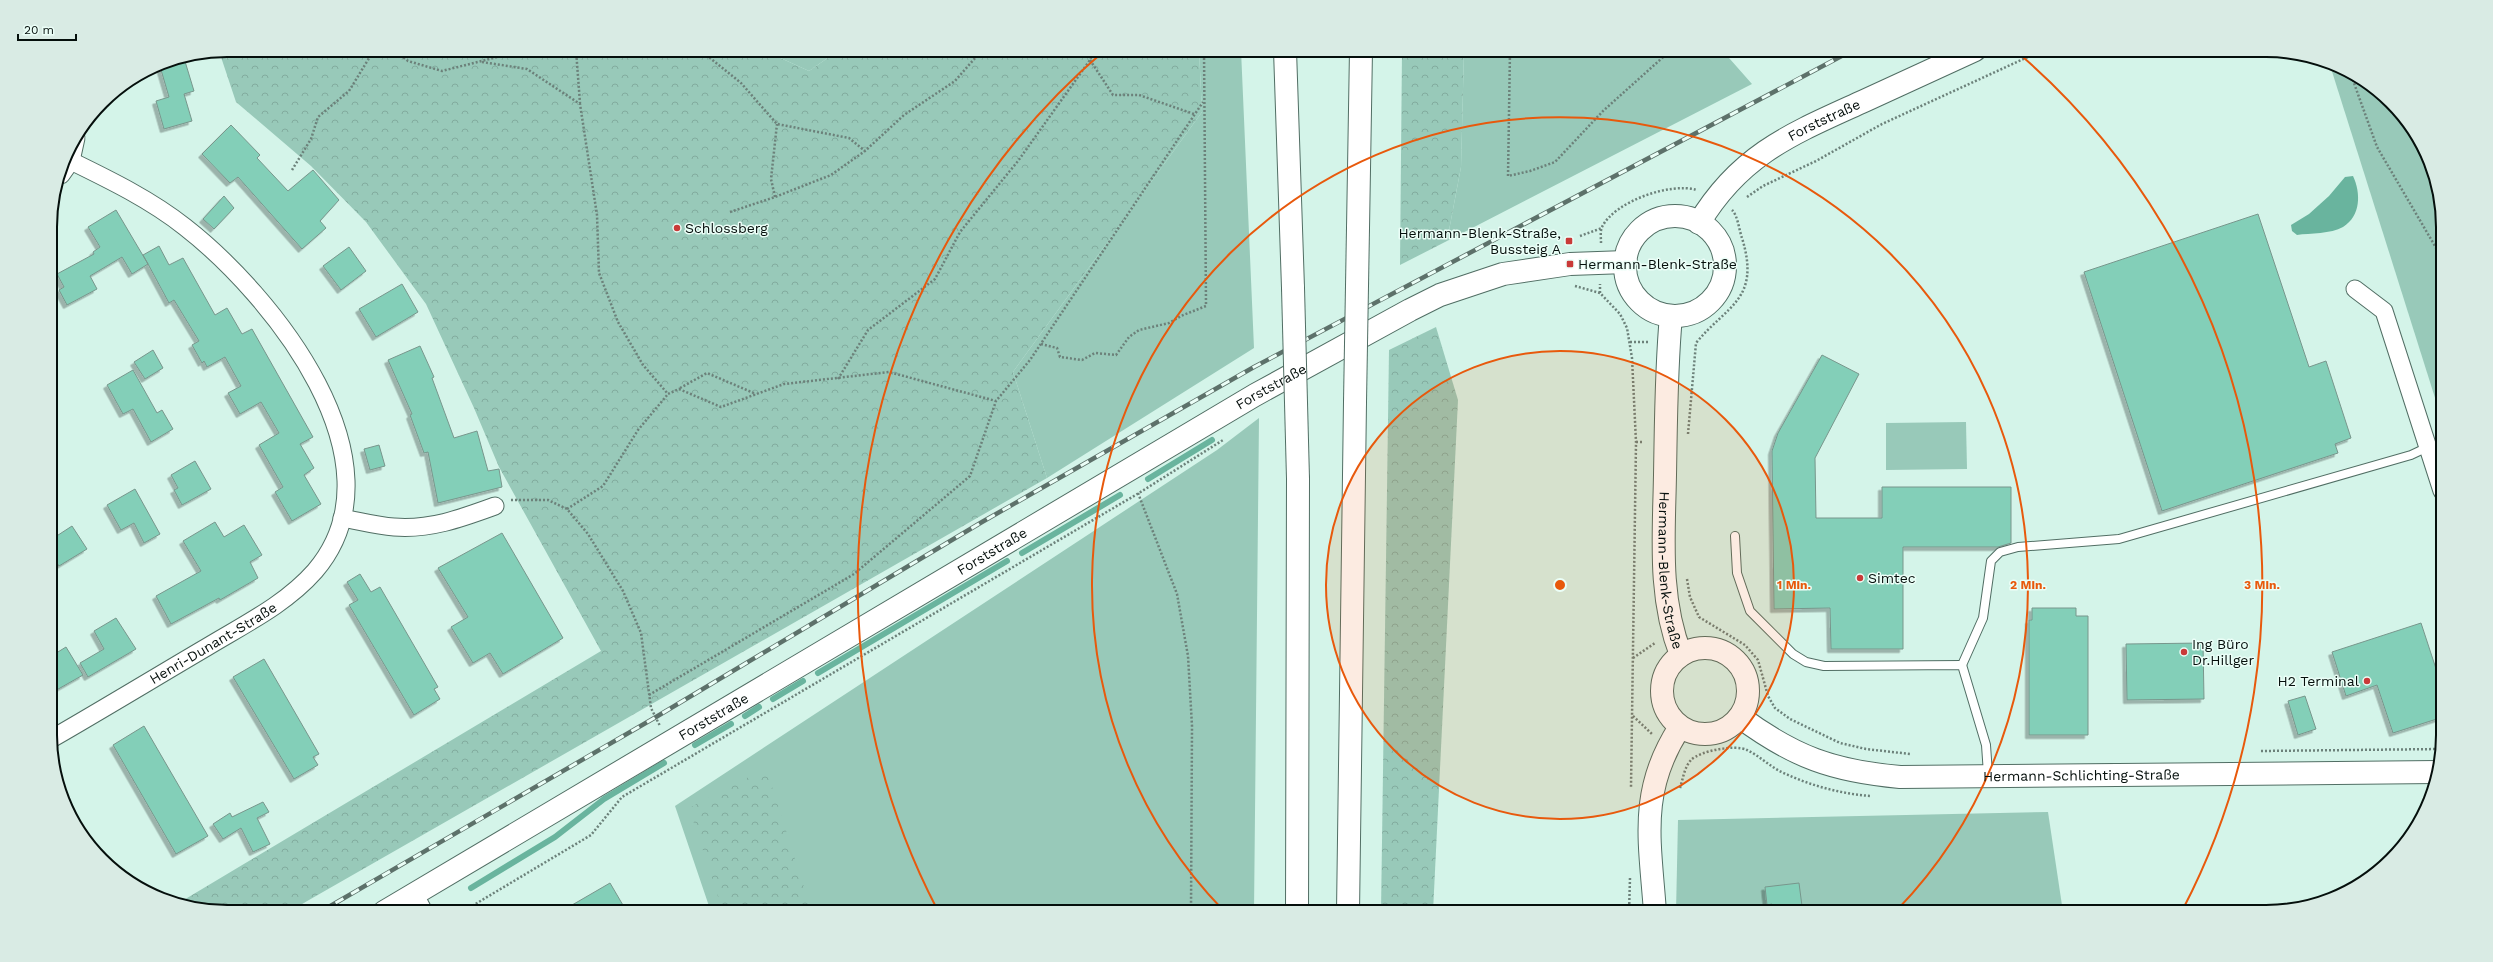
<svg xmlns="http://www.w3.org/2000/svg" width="2493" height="962" font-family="'Work Sans',sans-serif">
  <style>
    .green { fill: #98c9b9 }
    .forest { fill: url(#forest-crowns) }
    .water { fill: #69b49e }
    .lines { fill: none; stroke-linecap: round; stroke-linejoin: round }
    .stream { stroke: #69b49e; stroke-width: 6 }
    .building { fill: #83cfb8; stroke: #78968c; filter: url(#shadow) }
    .lane-casing { stroke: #516e64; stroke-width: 10 }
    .street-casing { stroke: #516e64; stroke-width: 19 }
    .secondary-casing { stroke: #516e64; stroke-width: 24 }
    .highway-casing { stroke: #516e64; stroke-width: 24 }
    .path { stroke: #6c817a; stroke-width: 2.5; stroke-dasharray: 2 2; stroke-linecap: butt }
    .lane { stroke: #fff; stroke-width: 8 }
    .street { stroke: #fff; stroke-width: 17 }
    .secondary { stroke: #fff; stroke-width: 22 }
    .highway { stroke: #fff; stroke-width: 22 }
    .rail-casing { stroke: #5d716a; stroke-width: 4.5 }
    .rail { stroke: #ebfef7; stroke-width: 3; stroke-dasharray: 9; stroke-linecap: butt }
    .highway-bridge-casing { stroke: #516e64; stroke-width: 24; stroke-linecap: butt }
    .highway-bridge { stroke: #fff; stroke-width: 22 }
    .ring { fill: none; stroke: #e8590c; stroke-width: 2 }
    .poi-dot { fill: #c93a38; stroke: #ebfef7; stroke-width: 1.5 }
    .labels { text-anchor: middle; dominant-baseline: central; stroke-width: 3; stroke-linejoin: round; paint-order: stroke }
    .street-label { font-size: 14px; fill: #050f0c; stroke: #ebfef7 }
    .poi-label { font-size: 14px; fill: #050f0c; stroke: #ebfef7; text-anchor: start }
    .rim { fill: none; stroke: #050f0c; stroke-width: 2 }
    .centre { fill: #e8590c; stroke: #ebfef7; stroke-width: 2 }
    .ring-label { font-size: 12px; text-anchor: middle; font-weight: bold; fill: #e8590c; stroke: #ebfef7; stroke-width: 3; stroke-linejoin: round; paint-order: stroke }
  </style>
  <defs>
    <pattern id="forest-crowns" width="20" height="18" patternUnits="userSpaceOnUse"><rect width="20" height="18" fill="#98c9b9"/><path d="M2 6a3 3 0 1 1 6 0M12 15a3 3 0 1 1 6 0" fill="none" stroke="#82ab9e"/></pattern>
    <filter id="shadow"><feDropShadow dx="-3.5" dy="3.5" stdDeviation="0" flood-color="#0004"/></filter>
  </defs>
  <rect width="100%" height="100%" fill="#d4f4e9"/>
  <g class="green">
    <path d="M763,50H839L809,71Z"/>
    <path d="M1199,50H1241L1254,348L1047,478L1013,372L1202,112Z"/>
    <path d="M1464,50H1722L1752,84L1447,241L1461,167Z"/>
    <path d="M2329,62L2365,80L2399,110L2425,149L2441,203L2442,420Z"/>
    <path d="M1259,418L1254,912H711L675,806L1217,450Z"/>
    <path d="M1966,422L1967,469L1886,470V423Z"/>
    <path d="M2048,812L2063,912H1676L1678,820Z"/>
  </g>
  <g class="forest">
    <path d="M227,50H763L809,71L839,50H1199L1202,112L1013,372L1047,478L288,912H227L177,904L601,651L499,467L474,408L426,304L366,222L311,166L236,102L219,51Z"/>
    <path d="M1402,50H1464L1461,167L1447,241L1400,265Z"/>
    <path d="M1436,327L1458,400L1433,912H1381L1389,350Z"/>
    <path d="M766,768L812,912H723L689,808Z"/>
  </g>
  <path class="water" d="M2353,176C2361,193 2361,216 2343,227C2331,234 2310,233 2297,235L2292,231L2291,225L2309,214L2329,196L2345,177Z"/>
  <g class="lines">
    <g class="stream">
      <path d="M1148,479L1212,440"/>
      <path d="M1022,553L1120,495"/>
      <path d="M818,673L1007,561"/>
      <path d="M773,699L803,681"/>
      <path d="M745,716L759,707"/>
      <path d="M695,745L731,724"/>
      <path d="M471,888L555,837L604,799L664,763"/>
    </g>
  </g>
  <g class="building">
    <path d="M184,58L194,91L184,94L192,121L164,129L156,101L169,97L159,63Z"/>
    <path d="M231,125L260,155L257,158L288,191L313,170L339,200L320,221L326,228L302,249L238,177L230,183L202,154Z"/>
    <path d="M224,196L234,208L214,229L203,219Z"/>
    <path d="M116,210L148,264L143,255L159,246L169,265L183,258L215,315L227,308L242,334L252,329L313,437L300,444L314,468L304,475L321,504L292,521L275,492L283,487L259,445L279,433L261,402L240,414L228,393L241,386L225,357L207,367L204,361L202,363L192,345L199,341L174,300L169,303L148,264L132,274L122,257L90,276L97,289L67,305L59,290L64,287L57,274L94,254L93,252L100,247L88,227Z"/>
    <path d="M2258,214L2309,367L2326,361L2351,438L2335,444L2338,453L2162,511L2084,272Z"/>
    <path d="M349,247L366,271L341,290L323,266Z"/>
    <path d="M402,284L418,312L376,337L359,309Z"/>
    <path d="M420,346L434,377L432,378L454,438L477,431L488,471L499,469L502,487L438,503L428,452L424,453L410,415L412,414L388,360Z"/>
    <path d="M153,350L163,368L145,379L134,362Z"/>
    <path d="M1822,355L1859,374L1815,458L1816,518H1882V487H2011V543L1998,547H1903V649H1831L1830,608L1774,609L1772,451L1778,433Z"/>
    <path d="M133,370L157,413L162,410L173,429L151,442L133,409L123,414L107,385Z"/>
    <path d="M379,445L385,466L370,470L364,449Z"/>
    <path d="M195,461L211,489L182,505L174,490L178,488L171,475Z"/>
    <path d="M135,489L160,534L144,543L134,523L121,530L107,505Z"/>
    <path d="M215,522L224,537L244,525L262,555L250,562L258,578L220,600L219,598L171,624L156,596L201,571L183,541Z"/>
    <path d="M72,526L87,549L59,566L52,556V539Z"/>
    <path d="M502,533L563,638L503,674L490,653L473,663L451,627L468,617L438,568Z"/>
    <path d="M360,574L371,592L380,587L438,687L434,689L440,699L414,715L349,605L358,600L347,582Z"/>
    <path d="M2032,608H2076V616H2088V735H2029V620H2032Z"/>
    <path d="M116,618L136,649L88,677L80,663L104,649L94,631Z"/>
    <path d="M2421,623L2443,690V717L2393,733L2377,685L2346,696L2332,652Z"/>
    <path d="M2203,643L2204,699L2127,700L2126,644Z"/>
    <path d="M66,647L83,675L53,692V655Z"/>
    <path d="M264,659L319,754L313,757L318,765L294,779L233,677Z"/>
    <path d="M2305,696L2316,729L2298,735L2288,701Z"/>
    <path d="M144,726L208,836L176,854L113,745Z"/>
    <path d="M263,802L269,812L257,818L270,844L253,852L241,828L223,839L213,824L230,813L232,817Z"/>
    <path d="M610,883L627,912H560Z"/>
    <path d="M1799,883L1802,906L1791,907V912H1773L1772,904L1767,905L1765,887Z"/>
  </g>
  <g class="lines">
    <g class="lane-casing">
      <g id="lane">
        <path d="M1735,536L1737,573L1750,611L1793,654L1806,662L1824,666L1962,665L1986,745L1988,774"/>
        <path d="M1962,665L1983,618L1991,561L2000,552L2018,547L2119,539L2411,455L2428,447"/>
      </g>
    </g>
    <g class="street-casing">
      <g id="street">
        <path d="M61,175L71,161L76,138"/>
        <path d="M2355,289L2384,311L2442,491"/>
        <path d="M342,518C359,521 377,526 394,527C430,530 462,518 495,506"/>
        <path id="s1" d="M53,738C105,708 156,677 207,647C245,624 286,604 315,571C408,462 271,294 185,227C151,200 110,180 71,161"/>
        <path d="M415,895L424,912"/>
      </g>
    </g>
    <g class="secondary-casing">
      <g id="secondary">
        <circle cx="1675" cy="266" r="50"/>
        <path id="s2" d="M1699,223C1741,153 1794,133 1864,101C1901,84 1938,67 1975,50"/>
        <path id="s3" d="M1671,316C1666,369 1666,422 1665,475C1664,535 1658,597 1681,655"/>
        <circle cx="1705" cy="691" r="43"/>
        <path id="s4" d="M1740,717C1794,757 1833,771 1900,777L2437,772"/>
        <path id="s5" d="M384,912L1255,395L1410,310L1440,295L1503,274L1570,264L1626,262"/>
        <path d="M1655,912C1650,841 1638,791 1680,727"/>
      </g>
    </g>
    <g class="highway-casing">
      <g id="highway">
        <path d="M1285,50L1293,288"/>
        <path d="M1358,228L1361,50"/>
        <path d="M1297,912L1298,479"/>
        <path d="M1348,912L1355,402"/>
      </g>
    </g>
    <g class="path">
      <path d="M394,50L408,61L442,71L525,50"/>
      <path d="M576,50L580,103"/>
      <path d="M700,50L741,83L777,124L849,138L865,151"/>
      <path d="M1510,50L1508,176L1530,171L1555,162L1603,111L1671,50"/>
      <path d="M1090,60L1113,95H1139L1194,114"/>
      <path d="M482,62L527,69L580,104L597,215L599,273L618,322L643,365L668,394L679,389L721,407L784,384L889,372L996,401"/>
      <path d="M2350,72L2377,147L2442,258"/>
      <path d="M292,170L311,139L318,117L349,91L374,50"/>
      <path d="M775,197L771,179L777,124"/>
      <path d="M1747,197L1763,186L1816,161L1882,124L2043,50"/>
      <path d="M730,212L775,197L831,175L865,151L904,115L955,81L982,50"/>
      <path d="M1580,236L1602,228"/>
      <path d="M1601,243C1601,238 1600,231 1602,227C1615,201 1671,182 1697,190"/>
      <path d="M1575,286L1600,293L1620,314L1627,328L1632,358L1636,442L1631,787"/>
      <path d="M1600,293V284"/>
      <path d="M1630,342H1650"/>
      <path d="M1041,344L1057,348L1060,357L1082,360L1095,353L1116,355L1129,337L1139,330L1169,323L1181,316L1206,306L1204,50"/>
      <path d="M838,379L868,330L935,279L960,232L1018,161L1090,60L1094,50"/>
      <path d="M680,388L707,373L756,394"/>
      <path d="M1688,434L1696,343C1727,305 1761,300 1742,238C1739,230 1738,216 1732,210"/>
      <path d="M1636,442H1644"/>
      <path d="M1138,493L1177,594L1188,656L1192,726L1191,912"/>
      <path d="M511,500H548L567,509L588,534L623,591L641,633L651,708L660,726"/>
      <path d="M567,509L603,486L638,430L668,394"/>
      <path d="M1687,579L1690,597L1699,617L1745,645L1758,660L1768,696L1775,708L1790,719L1840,743L1866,749L1910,754"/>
      <path d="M1633,658L1655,643"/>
      <path d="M649,695L854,574L970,476L996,401L1030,360L1203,102"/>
      <path d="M1633,716L1653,735"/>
      <path d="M2261,751L2441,749"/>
      <path d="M1680,788C1683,779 1684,768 1691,760C1700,751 1735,744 1747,750C1760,756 1771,768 1786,774C1812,786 1842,794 1871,796"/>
      <path d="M462,912L591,835L622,797L1139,493L1223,440"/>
      <path d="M1629,912L1630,878"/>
    </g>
    <use href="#lane" class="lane"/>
    <use href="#street" class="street"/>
    <use href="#secondary" class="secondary"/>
    <use href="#highway" class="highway"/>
    <g class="rail-casing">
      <path id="rail" d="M320,912L656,717L982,522L1254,367L1853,50"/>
    </g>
    <use href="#rail" class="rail"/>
    <g class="highway-bridge-casing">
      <g id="highway-bridge">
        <path d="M1293,288L1298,479"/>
        <path d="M1355,402L1358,228"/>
      </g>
    </g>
    <use href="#highway-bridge" class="highway-bridge"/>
  </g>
  <circle cx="1560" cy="585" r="234" fill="#e8590c" fill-opacity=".12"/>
  <g class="ring">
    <circle cx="1560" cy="585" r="234"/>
    <path d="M1223 910A468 468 0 1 1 1897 910"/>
    <path d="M937 909A702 702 0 0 1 1104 51M2016 51A702 702 0 0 1 2183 909"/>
  </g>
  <g class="poi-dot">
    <circle cx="677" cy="228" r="4"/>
    <rect x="1565" y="237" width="8" height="8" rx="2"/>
    <rect x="1566" y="260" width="8" height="8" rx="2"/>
    <circle cx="1860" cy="578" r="4"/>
    <circle cx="2184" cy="652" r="4"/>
    <circle cx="2367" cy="681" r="4"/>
  </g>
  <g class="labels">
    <g class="street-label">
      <text stroke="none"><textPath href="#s2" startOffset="165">Forststraße</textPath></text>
      <text stroke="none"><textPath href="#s5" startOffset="1031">Forststraße</textPath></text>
      <text stroke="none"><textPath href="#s5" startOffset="707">Forststraße</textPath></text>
      <text stroke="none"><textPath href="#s3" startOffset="255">Hermann-Blenk-Straße</textPath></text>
      <text stroke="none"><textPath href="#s1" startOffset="186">Henri-Dunant-Straße</textPath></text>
      <text stroke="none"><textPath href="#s5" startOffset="383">Forststraße</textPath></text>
      <text stroke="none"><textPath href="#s4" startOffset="355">Hermann-Schlichting-Straße</textPath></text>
    </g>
    <g class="poi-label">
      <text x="685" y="228">Schlossberg</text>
      <text x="1561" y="233" text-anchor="end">Hermann-Blenk-Straße,<tspan x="1561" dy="16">Bussteig A</tspan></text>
      <text x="1578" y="264">Hermann-Blenk-Straße</text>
      <text x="1868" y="578">Simtec</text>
      <text x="2192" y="644">Ing Büro<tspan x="2192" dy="16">Dr.Hillger</tspan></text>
      <text x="2359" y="681" text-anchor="end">H2 Terminal</text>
    </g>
  </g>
  <path d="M0 0H2493V962H0ZM227 57H2266A170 170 0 0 1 2436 227V735A170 170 0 0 1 2266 905H227A170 170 0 0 1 57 735V227A170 170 0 0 1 227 57Z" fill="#d9ebe4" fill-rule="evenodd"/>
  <path class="rim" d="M227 57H2266A170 170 0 0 1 2436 227V735A170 170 0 0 1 2266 905H227A170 170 0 0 1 57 735V227A170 170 0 0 1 227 57Z"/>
  <circle cx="1560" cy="585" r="6" class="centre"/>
  <g class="ring-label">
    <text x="1794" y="589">1 Min.</text>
    <text x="2028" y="589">2 Min.</text>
    <text x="2262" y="589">3 Min.</text>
  </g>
  <path d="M18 34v6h58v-6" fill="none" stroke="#050f0c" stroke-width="2"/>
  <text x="24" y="34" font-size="12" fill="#050f0c" stroke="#ebfef7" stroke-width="3" paint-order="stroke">20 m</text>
</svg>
